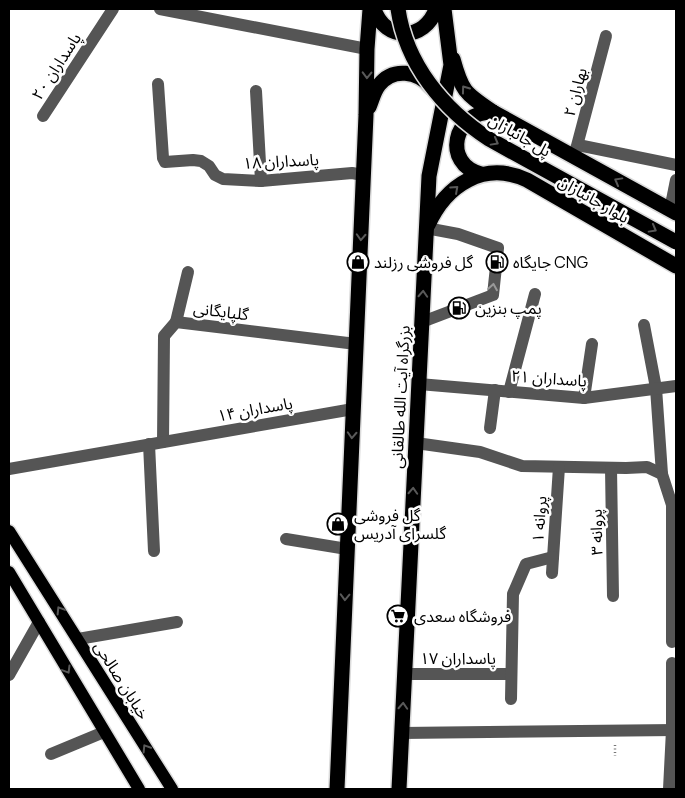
<svg xmlns="http://www.w3.org/2000/svg" width="685" height="798" font-family="Manrope,'Noto Sans Arabic',sans-serif">
  <style>
    .lines { fill: none; stroke-linecap: round; stroke-linejoin: round }
    .major-casing { stroke: #dbdbdb; stroke-width: 15 }
    .highway-casing { stroke: #dbdbdb; stroke-width: 18 }
    .path { stroke: #777; stroke-width: 2.5; stroke-dasharray: 1 2.5; stroke-linecap: butt }
    .minor { stroke: #555; stroke-width: 12 }
    .major { stroke: #000; stroke-width: 12 }
    .highway { stroke: #000; stroke-width: 15 }
    .highway-bridge-casing { stroke: #dbdbdb; stroke-width: 18; stroke-linecap: butt }
    .highway-bridge { stroke: #000; stroke-width: 15 }
    .oneway { stroke: #595959 }
    .oneway2 { stroke: #999 }
    .labels { text-anchor: middle; dominant-baseline: central; stroke-width: 5; stroke-linejoin: round; paint-order: stroke }
    .street-label { font-size: 16px; fill: #000; stroke: #fff }
    .poi-label { font-size: 16px; fill: #000; stroke: #fff; text-anchor: start }
  </style>
  <rect width="100%" height="100%" fill="#fff"/>
  <g class="lines">
    <g class="major-casing">
      <g id="major">
        <path d="M9,531L172,789"/>
        <path d="M9,572L139,789"/>
      </g>
    </g>
    <g class="highway-casing">
      <g id="highway">
        <path d="M374,9C385,42 425,41 436,9"/>
        <path d="M453,59C462,92 465,93 493,112L676,213"/>
        <path d="M369,107C372,100 374,91 379,85C393,67 418,71 431,87"/>
        <path d="M481,174C442,164 453,111 493,112"/>
        <path d="M428,225C446,185 484,160 527,180L676,266"/>
        <path d="M337,789L366,115L367,49L370,9"/>
        <path d="M399,789L429,176L451,65L444,9"/>
      </g>
    </g>
    <path class="path" d="M615,745V756"/>
    <g class="minor">
      <path d="M160,9L367,49"/>
      <path d="M158,84L163,158L165,162L193,160L201,161L209,166L215,175L223,179L261,181L352,173L363,175"/>
      <path d="M256,91L261,181"/>
      <path d="M43,116L113,9"/>
      <path d="M578,145L676,165"/>
      <path d="M574,157L606,36"/>
      <path d="M670,210L676,180"/>
      <path d="M176,322L188,272"/>
      <path d="M422,322L493,295L498,248L458,234L426,228"/>
      <path d="M644,325L656,388L662,474"/>
      <path d="M419,384L584,398L676,386"/>
      <path d="M509,392L535,294"/>
      <path d="M584,398L592,344"/>
      <path d="M490,428L495,390"/>
      <path d="M163,442L164,336L176,322L356,344"/>
      <path d="M416,443L480,452L522,466L626,468L647,467L662,474L672,505V642"/>
      <path d="M149,444L154,551"/>
      <path d="M611,468L613,596"/>
      <path d="M9,469L353,409"/>
      <path d="M286,539L347,549"/>
      <path d="M552,573L559,467"/>
      <path d="M78,639L177,622"/>
      <path d="M404,674H511"/>
      <path d="M9,675L39,622"/>
      <path d="M511,699L513,594L526,564L553,557"/>
      <path d="M401,733L676,730"/>
      <path d="M51,754L104,732"/>
      <path d="M669,789L672,730V663"/>
    </g>
    <use href="#major" class="major"/>
    <use href="#highway" class="highway"/>
    <g class="highway-bridge-casing">
      <path id="highway-bridge" d="M398,9C406,64 443,109 489,139L676,242"/>
    </g>
    <use href="#highway-bridge" class="highway-bridge"/>
  </g>
  <defs><path id="oneway-chevron" d="M-2-3.5L2.5 0L-2 3.5" fill="none" stroke-width="1.6" stroke-linecap="round" stroke-linejoin="round" transform="scale(1.25)"/></defs>
  <g class="oneway">
    <use href="#oneway-chevron" transform="translate(367 75) rotate(91)"/>
    <use href="#oneway-chevron" transform="translate(465 89) rotate(-126)"/>
    <use href="#oneway-chevron" transform="translate(495 142) rotate(29)"/>
    <use href="#oneway-chevron" transform="translate(618 181) rotate(-151)"/>
    <use href="#oneway-chevron" transform="translate(455 189) rotate(-42)"/>
    <use href="#oneway-chevron" transform="translate(653 229) rotate(29)"/>
    <use href="#oneway-chevron" transform="translate(361 237) rotate(93)"/>
    <use href="#oneway-chevron" transform="translate(423 294) rotate(-87)"/>
    <use href="#oneway-chevron" transform="translate(352 435) rotate(93)"/>
    <use href="#oneway-chevron" transform="translate(413 491) rotate(-87)"/>
    <use href="#oneway-chevron" transform="translate(345 597) rotate(92)"/>
    <use href="#oneway-chevron" transform="translate(60 610) rotate(-122)"/>
    <use href="#oneway-chevron" transform="translate(67 670) rotate(59)"/>
    <use href="#oneway-chevron" transform="translate(403 706) rotate(-87)"/>
    <use href="#oneway-chevron" transform="translate(146 748) rotate(-122)"/>
  </g>
  <use class="oneway2" href="#oneway-chevron" transform="translate(493 287) rotate(-81)"/>
  <defs>
    <g id="shop-ring" transform="scale(1.125)"><circle r="9.5" fill="#fff" stroke="#000" stroke-width="1.5"/><path d="M-5-2.5h2.3a2.7 3.5 0 0 1 5.4 0H5L5.5 6h-11ZM-1.5-2.5h3a1.5 2.3 0 0 0-3 0Z" fill="#000"/></g>
    <g id="fuel-ring" transform="scale(1.125)"><circle r="9.5" fill="#fff" stroke="#000" stroke-width="1.5"/><path d="M-5.5-6h7V0h2V4h1.3V-2.5L3-4.5l.8-.8L6-3V5H2.5V1h-1V6h-7ZM-4.2-4.7v3.2H.2V-4.7Z" fill="#000"/></g>
    <g id="supermarket-ring" transform="scale(1.125)"><circle r="9.5" fill="#fff" stroke="#000" stroke-width="1.5"/><path d="M-6-5.5h2.5l.6 2H6L4.5 2H-2.5L-4.4-4H-6ZM-1.5 3.2a1.3 1.3 0 1 0 .1 0ZM3 3.2a1.3 1.3 0 1 0 .1 0Z" fill="#000"/></g>
  </defs>
  <g fill-rule="evenodd">
    <use href="#shop-ring" x="358" y="262"/>
    <use href="#fuel-ring" x="497" y="262"/>
    <use href="#fuel-ring" x="459" y="308"/>
    <use href="#shop-ring" x="338" y="524"/>
    <use href="#supermarket-ring" x="398" y="616"/>
  </g>
  <g class="labels">
    <g class="street-label">
      <text transform="translate(56 66) rotate(-57)">پاسداران ۲۰</text>
      <text transform="translate(575 92) rotate(-75)">بهاران ۲</text>
      <text transform="translate(520 135) rotate(30)">پل جانبازان</text>
      <text transform="translate(281 161) rotate(-3)">پاسداران ۱۸</text>
      <text transform="translate(594 199) rotate(30)">بلوار جانبازان</text>
      <text transform="translate(221 311) rotate(7)">گلپایگانی</text>
      <text transform="translate(549 378) rotate(4)">پاسداران ۲۱</text>
      <text transform="translate(400 397) rotate(-87)">بزرگراه آیت الله طالقانی</text>
      <text transform="translate(255 409) rotate(-10)">پاسداران ۱۴</text>
      <text transform="translate(539 519) rotate(-86)">پروانه ۱</text>
      <text transform="translate(596 532) rotate(-91)">پروانه ۳</text>
      <text x="458" y="658">پاسداران ۱۷</text>
      <text transform="translate(122 680) rotate(58)">خیابان صالحی</text>
    </g>
    <g class="poi-label">
      <text x="374" y="262">گل فروشی رزلند</text>
      <text x="513" y="262">جایگاه CNG</text>
      <text x="475" y="308">پمپ بنزین</text>
      <text x="354" y="515">گل فروشی<tspan x="354" dy="18">گلسرای آدریس</tspan></text>
      <text x="414" y="616">فروشگاه سعدی</text>
    </g>
  </g>
  <rect width="685" height="798" fill="none" stroke="#000000" stroke-width="20"/>
</svg>
